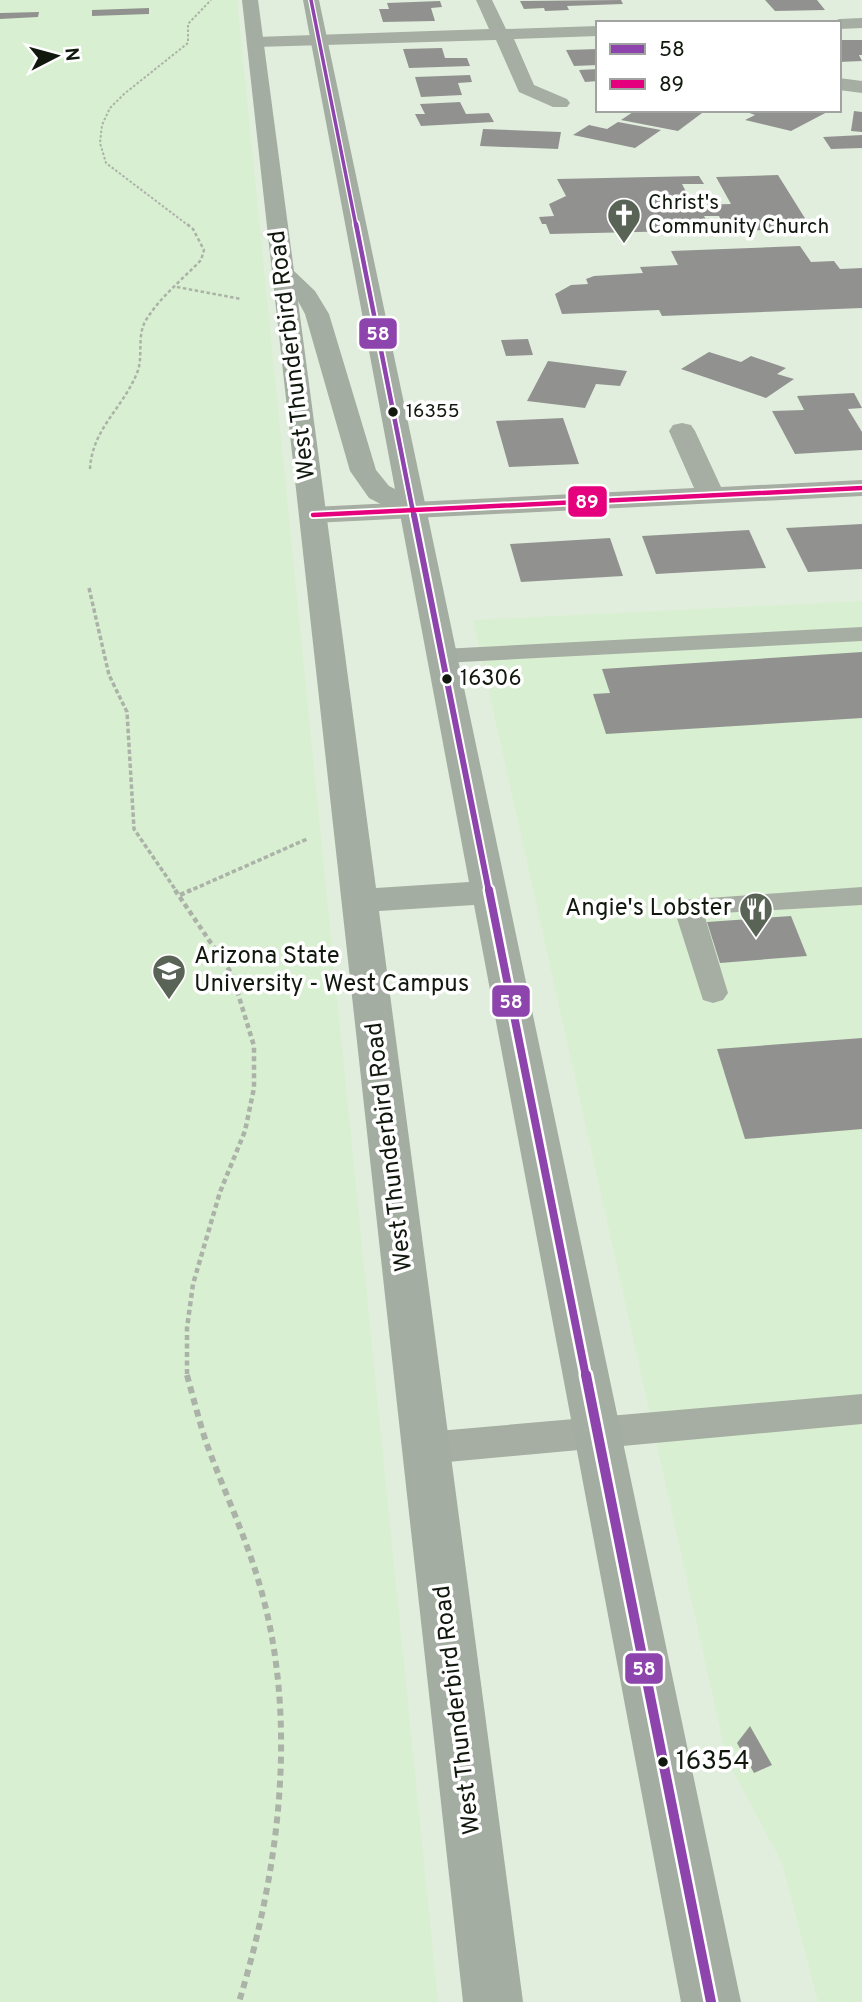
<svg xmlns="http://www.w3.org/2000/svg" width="862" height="2002" font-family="Overpass,sans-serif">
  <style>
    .built { fill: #d9efd1 }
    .building { fill: #919290 }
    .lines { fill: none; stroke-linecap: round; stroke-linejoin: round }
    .path-far4 { stroke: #abb2a8; stroke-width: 2; stroke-dasharray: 2.5 2; stroke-linecap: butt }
    .path-far3 { stroke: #abb2a8; stroke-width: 2.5; stroke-dasharray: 3.5 2.5; stroke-linecap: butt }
    .path-far2 { stroke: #abb2a8; stroke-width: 3.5; stroke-dasharray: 4.5 2.5; stroke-linecap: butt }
    .path-far1 { stroke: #abb2a8; stroke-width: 4.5; stroke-dasharray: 5 3.5; stroke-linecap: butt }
    .path { stroke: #abb2a8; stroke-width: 6; stroke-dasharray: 7 5; stroke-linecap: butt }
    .service { fill: #a6ada3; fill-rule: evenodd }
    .minor { fill: #a6ada3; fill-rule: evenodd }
    .secondary { fill: #a4ada1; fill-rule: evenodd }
    .bus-1-far4-casing { stroke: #fff; stroke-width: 6 }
    .bus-1-far3-casing { stroke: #fff; stroke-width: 8 }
    .bus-1-far2-casing { stroke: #fff; stroke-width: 10 }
    .bus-1-far1-casing { stroke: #fff; stroke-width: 13 }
    .bus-1-casing { stroke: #fff; stroke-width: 15 }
    .bus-2-casing { stroke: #fff; stroke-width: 8 }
    .bus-1-far4 { stroke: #8e44ad; stroke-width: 3.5 }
    .bus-1-far3 { stroke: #8e44ad; stroke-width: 4.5 }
    .bus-1-far2 { stroke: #8e44ad; stroke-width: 6 }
    .bus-1-far1 { stroke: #8e44ad; stroke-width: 8 }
    .bus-1 { stroke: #8e44ad; stroke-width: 10 }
    .bus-2 { stroke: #e5007d; stroke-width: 4.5 }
    .bus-dot { fill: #11190e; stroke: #fff; stroke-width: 2.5 }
    .labels { text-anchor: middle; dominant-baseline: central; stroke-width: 7; stroke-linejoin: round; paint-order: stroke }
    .far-bus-label { font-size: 19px; fill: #11190e; stroke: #fff; text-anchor: start }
    .far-poi-label { font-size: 21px; fill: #11190e; stroke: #fff; text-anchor: start }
    .bus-label { font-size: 22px; fill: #11190e; stroke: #fff; text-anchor: start }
    .street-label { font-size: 24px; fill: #11190e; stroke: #fff }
    .poi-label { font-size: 24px; fill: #11190e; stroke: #fff; text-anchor: end }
    .near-bus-label { font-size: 26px; fill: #11190e; stroke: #fff; text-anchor: start }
    .line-badge { stroke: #fff; stroke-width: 2.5 }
    .badge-label { font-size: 19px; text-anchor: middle; font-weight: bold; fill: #fff }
  </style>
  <rect width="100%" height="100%" fill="#e2eedd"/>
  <g class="built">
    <path d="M0,0H237L438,2002H0Z"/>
    <path d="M862,601V2002H818L782,1863L727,1760L473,620Z"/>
  </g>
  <g class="building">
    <path d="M621,0L623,4L567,6L569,10L545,11L544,8L524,9L520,1Z"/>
    <path d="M765,0H817L825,10L775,11Z"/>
    <path d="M440,1L442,7L431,8L435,21L383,22L379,9H389L387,3Z"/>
    <path d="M149,8V14L92,16V10Z"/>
    <path d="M39,12L38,17L0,19V13Z"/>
    <path d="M839,40H862V55H859L862,61L839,62Z"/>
    <path d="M442,48L445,58H467L470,66L409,68L403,49Z"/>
    <path d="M598,49V65L574,66L566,50Z"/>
    <path d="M598,69V81L585,82L579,70Z"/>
    <path d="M470,75L472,82L458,83L462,95L421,97L415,77Z"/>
    <path d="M460,102L466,114L489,113L494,122L421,126L415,114H425L420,104Z"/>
    <path d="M636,110H685L702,113L678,131L621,120Z"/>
    <path d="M741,110H831L791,131L745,120L755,115Z"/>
    <path d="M854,111L862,112V132L851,131Z"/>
    <path d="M618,122L661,130L635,148L573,135L589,125L607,129Z"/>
    <path d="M483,129L561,132L558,149L480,146Z"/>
    <path d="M862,135V148L831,149L823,137Z"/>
    <path d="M778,175L811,228L740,231L736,224L723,225L719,216H704L710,227L706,230L677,223L681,231L550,234L546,224H542L539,217L554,216L549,204L566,196L557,179L699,176L704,184H682L693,205L731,204L716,177Z"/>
    <path d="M800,246L811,262L834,261L840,269L862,268V308L662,316L659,310L562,314L555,294L571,285L588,284L586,279L594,276L643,273L640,267L678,265L671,251Z"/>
    <path d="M528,339L533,355L506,356L501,340Z"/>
    <path d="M709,352L741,362L751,356L786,368L777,374L794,379L766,398L681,369Z"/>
    <path d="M548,361L627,371L620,386L596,384L585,408L527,401Z"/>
    <path d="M854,393L862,408L848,409L862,432V450L795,454L772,411L804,410L797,396Z"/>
    <path d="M563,418L579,464L509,467L496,421Z"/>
    <path d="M862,524V569L808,572L786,528Z"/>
    <path d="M749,530L766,568L656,574L642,536Z"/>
    <path d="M610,538L623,576L521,582L510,544Z"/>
    <path d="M862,652V718L606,734L593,694L610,693L602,669Z"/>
    <path d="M791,916L807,956L720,963L707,922Z"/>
    <path d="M862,1038V1129L745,1139L717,1049Z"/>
    <path d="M750,1726L772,1765L754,1773L737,1743Z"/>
  </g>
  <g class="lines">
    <path class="path-far4" d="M189,226L106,163L100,143L102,125L110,108L124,94L188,43V24L211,0"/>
    <g class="path-far3">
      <path d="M177,287L241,299"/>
      <path d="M90,469C92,429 123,408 137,373C144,356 136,337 146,320C160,297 183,279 201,260L204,250L193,229L187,224"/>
    </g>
    <g class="path-far2">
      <path d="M89,588L109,675L127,712L134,829L177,892"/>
      <path d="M187,892L307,839"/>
    </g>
    <g class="path-far1">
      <path d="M175,890L232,974L254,1046V1088L245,1131L220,1192L193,1284L187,1328V1377"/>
      <path d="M180,895L191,890"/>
    </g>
    <path class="path" d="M187,1375C193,1397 199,1420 206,1442C225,1494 249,1543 263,1597C298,1729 278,1874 239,2002"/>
    <g class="service">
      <path d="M862,627V641L442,663L434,661L430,656L434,651L442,649Z"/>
      <path d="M862,887V905L704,914L728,993L723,1000L713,1003L703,1000L675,912L682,900Z"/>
      <path d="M862,1394V1424L426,1464L413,1459L407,1448L413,1437L426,1432Z"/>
    </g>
    <g class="minor">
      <path d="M476,0H492L506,29L598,26V36L514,39L534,85L567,99L570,103L567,107H553L519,92L496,40L256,47L247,42L256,37L489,29Z"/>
      <path d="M862,18V28L839,29V23H831L839,19Z"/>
      <path d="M839,78L862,81V93L839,90Z"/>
      <path d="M682,423L691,425L695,431L721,487L862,480V496L313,523L303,521L299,515L303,509L313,507L694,488L669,431L673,425Z"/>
    </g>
    <path class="secondary" d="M242,0H258L294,271L315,291L329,314L376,470L389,486L395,489L303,0H319L741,2002H681L474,905L379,911L523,2002H463ZM298,301L305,314L350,471L369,498L400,514L469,882L376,888Z"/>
    <g class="bus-1-far4-casing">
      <path id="bus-1-far4" d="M311,0L356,226"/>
    </g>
    <g class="bus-1-far3-casing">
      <path id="bus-1-far3" d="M356,224L414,517"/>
    </g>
    <g class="bus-1-far2-casing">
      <path id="bus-1-far2" d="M414,515L489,892"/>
    </g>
    <g class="bus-1-far1-casing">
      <path id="bus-1-far1" d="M489,890L586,1377"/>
    </g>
    <g class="bus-1-casing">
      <path id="bus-1" d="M586,1375L711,2002"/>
    </g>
    <g class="bus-2-casing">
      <path id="bus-2" d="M313,515L862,488"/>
    </g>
    <use href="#bus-1-far4" class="bus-1-far4"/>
    <use href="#bus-1-far3" class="bus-1-far3"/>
    <use href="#bus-1-far2" class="bus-1-far2"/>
    <use href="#bus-1-far1" class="bus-1-far1"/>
    <use href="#bus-1" class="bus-1"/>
    <use href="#bus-2" class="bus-2"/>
  </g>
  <defs>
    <g id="church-pin" transform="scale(1.75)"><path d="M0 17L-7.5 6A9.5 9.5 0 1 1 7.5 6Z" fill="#5a6456" stroke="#fff"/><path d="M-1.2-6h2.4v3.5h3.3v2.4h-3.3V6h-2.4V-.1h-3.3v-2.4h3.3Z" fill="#fff"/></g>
    <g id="restaurant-pin" transform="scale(1.75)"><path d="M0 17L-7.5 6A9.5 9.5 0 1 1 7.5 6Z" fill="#5a6456" stroke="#fff"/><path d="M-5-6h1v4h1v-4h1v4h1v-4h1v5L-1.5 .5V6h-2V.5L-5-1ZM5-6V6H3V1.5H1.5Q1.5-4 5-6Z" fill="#fff"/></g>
    <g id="university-pin" transform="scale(1.75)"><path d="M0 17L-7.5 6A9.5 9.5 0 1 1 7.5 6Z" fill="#5a6456" stroke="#fff"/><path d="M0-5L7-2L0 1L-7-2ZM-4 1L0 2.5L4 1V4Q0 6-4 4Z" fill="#fff"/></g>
  </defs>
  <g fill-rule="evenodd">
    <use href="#church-pin" x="624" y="215"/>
    <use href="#restaurant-pin" x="756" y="909"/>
    <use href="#university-pin" x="169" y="971"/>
  </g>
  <g class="bus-dot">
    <circle cx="393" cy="412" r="6"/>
    <circle cx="447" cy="679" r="6"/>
    <circle cx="663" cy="1762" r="6"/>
  </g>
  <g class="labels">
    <g class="far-bus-label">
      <text x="406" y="412">16355</text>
    </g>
    <g class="far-poi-label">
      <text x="648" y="203">Christ's<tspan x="648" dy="24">Community Church</tspan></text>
    </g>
    <g class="bus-label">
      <text x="460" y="679">16306</text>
    </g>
    <g class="street-label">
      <text transform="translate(293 355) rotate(-97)">West Thunderbird Road</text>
      <text transform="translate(390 1147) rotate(-97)">West Thunderbird Road</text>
      <text transform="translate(458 1710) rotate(-97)">West Thunderbird Road</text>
    </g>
    <g class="poi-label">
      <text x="732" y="909">Angie's Lobster</text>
      <text x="194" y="957" text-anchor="start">Arizona State<tspan x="194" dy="28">University - West Campus</tspan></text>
    </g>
    <g class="near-bus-label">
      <text x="676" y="1762">16354</text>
    </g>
  </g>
  <g class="line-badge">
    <rect x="358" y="317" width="40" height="33" rx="7" fill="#8e44ad"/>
    <rect x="567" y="485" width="41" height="33" rx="7" fill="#e5007d"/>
    <rect x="491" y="984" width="40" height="34" rx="7" fill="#8e44ad"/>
    <rect x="624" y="1652" width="40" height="33" rx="7" fill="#8e44ad"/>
  </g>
  <g class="badge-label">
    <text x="378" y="340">58</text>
    <text x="587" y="508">89</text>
    <text x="511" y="1008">58</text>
    <text x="644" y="1675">58</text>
  </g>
  <rect x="596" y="21" width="245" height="91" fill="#ffffff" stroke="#a0a39f" stroke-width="2"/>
  <rect x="610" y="44" width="35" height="10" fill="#8e44ad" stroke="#a0a39f" stroke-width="2"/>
  <text x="659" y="56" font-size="21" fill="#11190e">58</text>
  <rect x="610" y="79" width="35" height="10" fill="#e5007d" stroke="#a0a39f" stroke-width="2"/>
  <text x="659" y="91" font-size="21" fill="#11190e">89</text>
  <g transform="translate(56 56) rotate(84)" stroke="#ffffff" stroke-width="5" paint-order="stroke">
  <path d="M0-5L12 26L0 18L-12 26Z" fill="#11190e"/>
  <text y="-10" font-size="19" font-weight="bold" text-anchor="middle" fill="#11190e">N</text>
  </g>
</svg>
